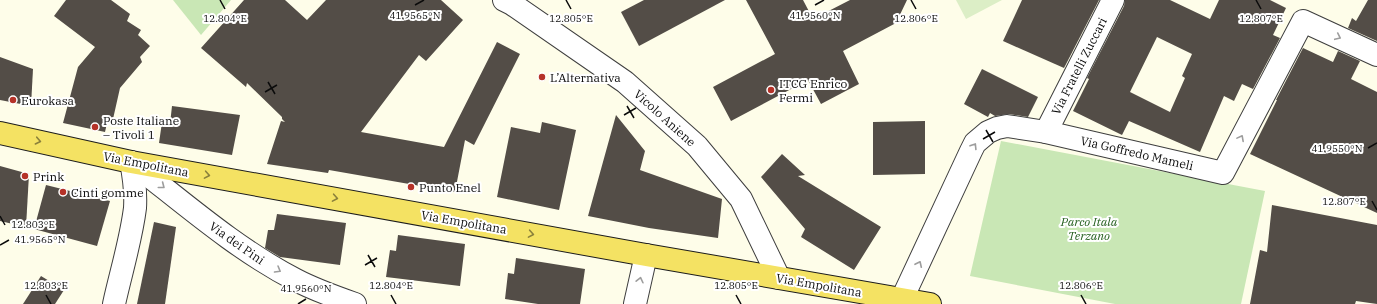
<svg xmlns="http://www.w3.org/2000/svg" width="1377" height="304" font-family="'IBM Plex Serif',serif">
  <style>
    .green { fill: #c9e7b5 }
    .pitch { fill: #dceec6 }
    .building { fill: #534d47; fill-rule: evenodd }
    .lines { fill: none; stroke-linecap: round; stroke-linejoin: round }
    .minor-casing { stroke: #3e3e3e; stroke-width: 24 }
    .major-casing { stroke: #1c1c1c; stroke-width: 24 }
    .minor { stroke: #fff; stroke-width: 22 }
    .major { stroke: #f4e263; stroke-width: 22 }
    .oneway { stroke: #9d9d9d }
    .oneway2 { stroke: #8b813b }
    .ticks { fill: none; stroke: #0b0b0b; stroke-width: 1.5 }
    .poi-dot { fill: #b53228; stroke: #fff; stroke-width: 1.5 }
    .labels { text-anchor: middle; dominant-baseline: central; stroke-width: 4; stroke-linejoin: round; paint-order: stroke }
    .street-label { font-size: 12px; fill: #0b0b0b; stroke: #fff }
    .poi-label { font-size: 12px; fill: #0b0b0b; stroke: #fff; text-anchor: start }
    .park-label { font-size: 12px; font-style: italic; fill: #245f1e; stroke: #fff }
    .ticks-label { font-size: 10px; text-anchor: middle; fill: #0b0b0b; stroke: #fff; stroke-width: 4; stroke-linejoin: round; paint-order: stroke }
  </style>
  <rect width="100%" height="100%" fill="#fefde9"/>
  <g class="green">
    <path d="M173,0H231L201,35Z"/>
    <path d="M1001,141L1265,191L1241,304H1115L970,276Z"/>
  </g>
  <path class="pitch" d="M956,0H1002L966,19Z"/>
  <g class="building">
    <path d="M66,0H111L130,14L127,21L141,30L138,35L150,46L140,57L142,62L120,88L113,119H108L105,132L63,123L78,67L95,47L54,16Z"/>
    <path d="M244,0H285L307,20L326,0H441L463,20L426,61L419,55L361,132L444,147L497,42L520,54L474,145L465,140L455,192L329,170L328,173L267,164L281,121L285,122L282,119V117L247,83L246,87L201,48Z"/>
    <path d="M644,0H725L639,46L621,12Z"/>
    <path d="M746,0H803L813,19L850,0H907L896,23L843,51L859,84L821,104L808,80L731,121L713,87L775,54Z"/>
    <path d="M1022,0H1099L1064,68L1003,41Z"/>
    <path d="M1125,0H1170L1210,19L1219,0H1270L1286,8L1273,35L1280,38L1253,89L1242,84L1234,101L1224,96L1200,152L1129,121L1122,135L1073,111L1089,79L1087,78L1124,6ZM1157,37L1192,54L1182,76L1185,78L1170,112L1130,92Z"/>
    <path d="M1368,0H1377V41L1348,28L1352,18L1356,21Z"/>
    <path d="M1303,48L1333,62L1338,51L1360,61L1351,79L1377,92V213L1250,154L1277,100H1276Z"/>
    <path d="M0,57L33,69L31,106L0,100Z"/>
    <path d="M982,69L1038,97L1028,117L1009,114L995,116L990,113L988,117L964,104Z"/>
    <path d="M172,106L240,115L232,155L159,143L162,122L170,124Z"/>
    <path d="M616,115L645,151L640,170L722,199L718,238L649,228L588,216Z"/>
    <path d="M925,121V174L873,175V122Z"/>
    <path d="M542,122L576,130L559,210L497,197L511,127L540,133Z"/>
    <path d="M782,154L805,175L798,176L881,227L854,270L801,237L805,229L761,177Z"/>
    <path d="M0,166L29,174L26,227L0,221Z"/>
    <path d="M46,185L110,201L97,246L34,229Z"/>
    <path d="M1272,205L1377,225V304L1356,301L1355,304H1250L1260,250L1267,252Z"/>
    <path d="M277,214L346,223L340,265L280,257L265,248L268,230H274Z"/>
    <path d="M154,222L176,227L165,304H137Z"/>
    <path d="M398,235L465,244L460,286L386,277L390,250L396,251Z"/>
    <path d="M516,258L585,269L580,304H538L505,299L508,273L514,274Z"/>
    <path d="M41,276L64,290L55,304H23Z"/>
  </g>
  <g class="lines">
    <g class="minor-casing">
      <g id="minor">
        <path d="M504,0L512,4L625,82L697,146L741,199L779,278"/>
        <path d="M1046,132L1113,0"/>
        <path d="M131,162C184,203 236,249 296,280C315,290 335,297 355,304"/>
        <path d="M902,299L971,151L975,143L988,132L997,128L1007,126L1046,132L1223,173L1303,21L1377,55"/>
        <path d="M114,304C121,272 131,240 135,208C136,192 134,177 131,162"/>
        <path d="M635,304L646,255"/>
      </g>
    </g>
    <g class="major-casing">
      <path id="major" d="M0,133L131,162L646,255L930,304"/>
    </g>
    <use href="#minor" class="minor"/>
    <use href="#major" class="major"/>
  </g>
  <defs><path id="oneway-chevron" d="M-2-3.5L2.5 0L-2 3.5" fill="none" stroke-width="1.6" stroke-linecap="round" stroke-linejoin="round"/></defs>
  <g class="oneway">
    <use href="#oneway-chevron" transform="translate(1338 37) rotate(25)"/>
    <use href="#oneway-chevron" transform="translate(1241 138) rotate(-62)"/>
    <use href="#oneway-chevron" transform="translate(974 146) rotate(-58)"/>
    <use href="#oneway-chevron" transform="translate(162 186) rotate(38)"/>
    <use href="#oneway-chevron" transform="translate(919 264) rotate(-65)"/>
    <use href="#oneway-chevron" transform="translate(278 270) rotate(30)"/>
    <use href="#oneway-chevron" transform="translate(640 280) rotate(-77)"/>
  </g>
  <g class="oneway2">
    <use href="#oneway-chevron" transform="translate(38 141) rotate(12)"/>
    <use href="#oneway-chevron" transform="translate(207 175) rotate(10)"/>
    <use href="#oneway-chevron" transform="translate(335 198) rotate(10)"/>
    <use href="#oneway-chevron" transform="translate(531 234) rotate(10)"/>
  </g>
  <path class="ticks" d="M220,0L225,9M566,0L571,9M911,0L916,9M1256,0L1261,9M415,5L424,0M815,5L824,0M268,82L275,94M265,92L277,85M627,106L634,118M624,115L636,108M986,130L993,142M983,139L995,132M1368,148L1377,143M1372,201L1377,210M0,216L5,225M0,245L9,240M368,255L375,267M365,265L377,258M46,295L51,304M391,295L396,304M736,295L741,304M1081,295L1086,304M298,304L306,299"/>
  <g class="poi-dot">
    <circle cx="542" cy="77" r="4"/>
    <circle cx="771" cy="90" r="4"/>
    <circle cx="13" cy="100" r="4"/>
    <circle cx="95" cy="127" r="4"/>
    <circle cx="25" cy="176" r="4"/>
    <circle cx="411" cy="187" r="4"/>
    <circle cx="63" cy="192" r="4"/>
  </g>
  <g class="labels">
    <g class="street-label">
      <text transform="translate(1079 66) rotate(-63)">Via Fratelli Zuccari</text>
      <text transform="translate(665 118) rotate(42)">Vicolo Aniene</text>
      <text transform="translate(1137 153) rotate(13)">Via Goffredo Mameli</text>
      <text transform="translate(146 164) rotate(11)">Via Empolitana</text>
      <text transform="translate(464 222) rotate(10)">Via Empolitana</text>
      <text transform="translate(237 243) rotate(35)">Via dei Pini</text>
      <text transform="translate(819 285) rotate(10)">Via Empolitana</text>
    </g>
    <g class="poi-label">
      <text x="550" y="77">L’Alternativa</text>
      <text x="779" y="83">ITCG Enrico<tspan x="779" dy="14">Fermi</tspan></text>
      <text x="21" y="100">Eurokasa</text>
      <text x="103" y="120">Poste Italiane<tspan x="103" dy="14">– Tivoli 1</tspan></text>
      <text x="33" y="176">Prink</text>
      <text x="419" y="187">Punto Enel</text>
      <text x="71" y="192">Cinti gomme</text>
    </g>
    <g class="park-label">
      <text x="1089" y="221">Parco Itala<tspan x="1089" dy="14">Terzano</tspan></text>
    </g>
  </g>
  <g class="ticks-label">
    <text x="415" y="19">41.9565°N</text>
    <text x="815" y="19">41.9560°N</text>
    <text x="1261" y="22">12.807°E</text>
    <text x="225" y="22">12.804°E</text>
    <text x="571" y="22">12.805°E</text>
    <text x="916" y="22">12.806°E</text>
    <text x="1337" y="152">41.9550°N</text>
    <text x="1344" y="205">12.807°E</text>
    <text x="33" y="228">12.803°E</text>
    <text x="40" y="243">41.9565°N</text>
    <text x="46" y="289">12.803°E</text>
    <text x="391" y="289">12.804°E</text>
    <text x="736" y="289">12.805°E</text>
    <text x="1081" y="289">12.806°E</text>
    <text x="306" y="292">41.9560°N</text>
  </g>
</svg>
